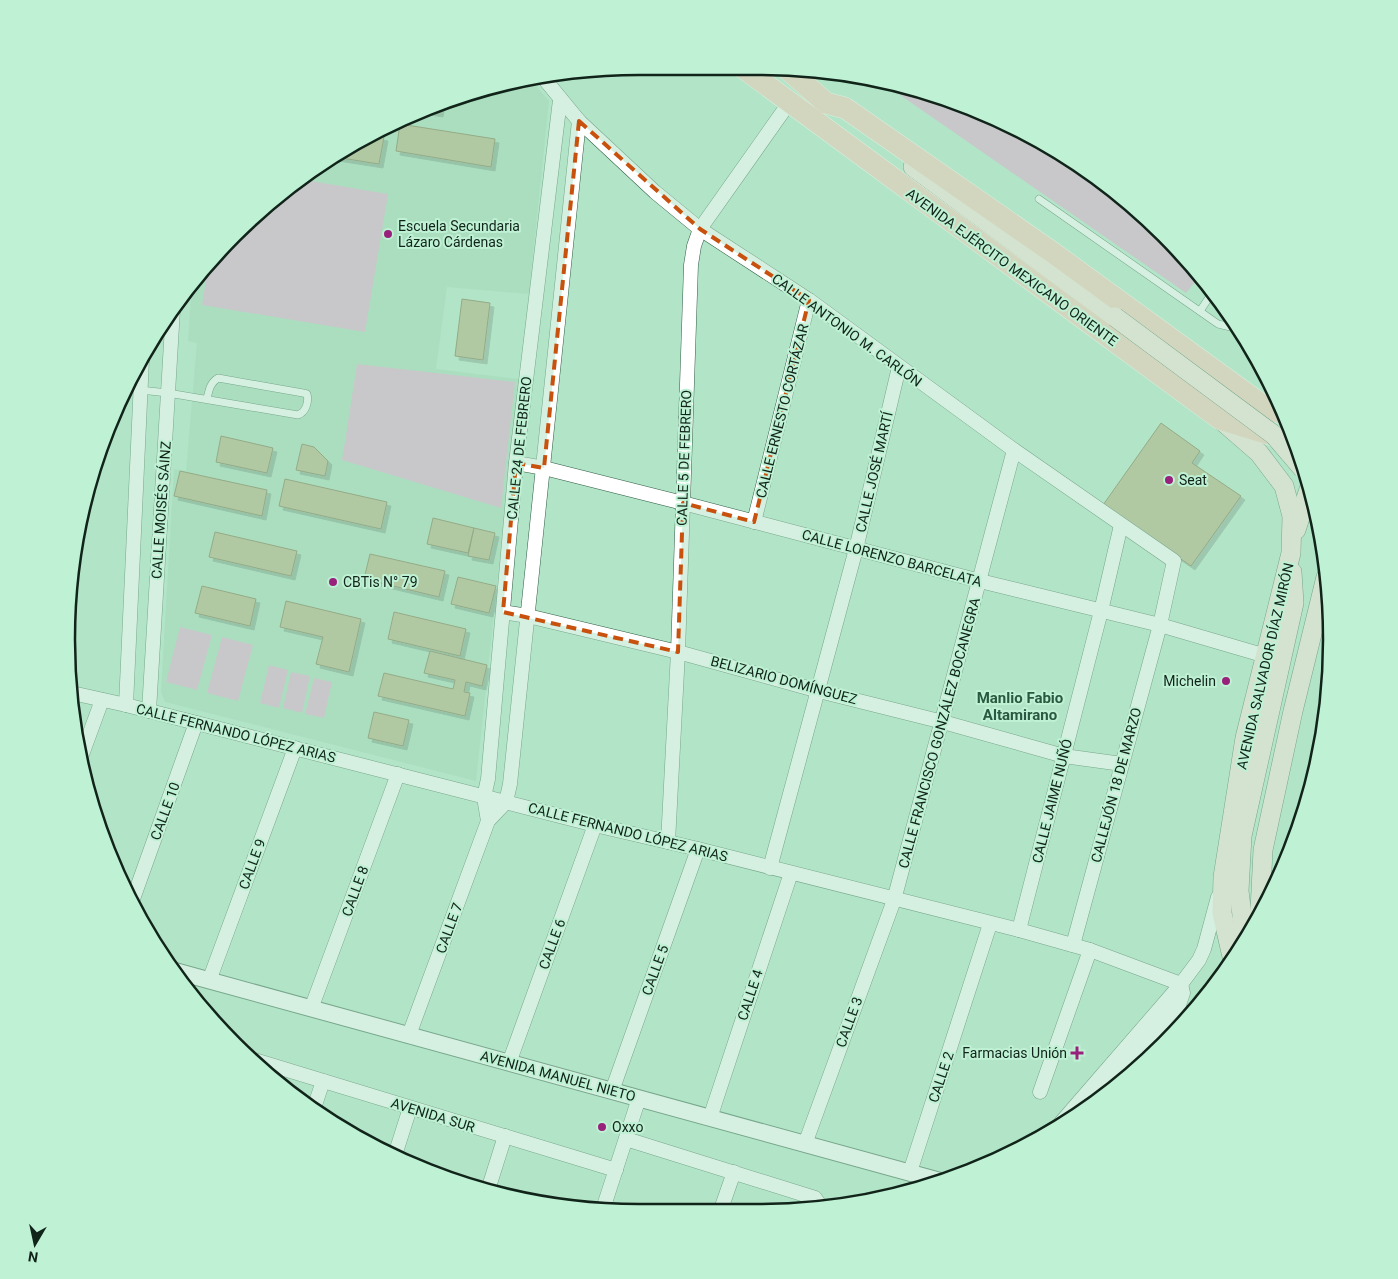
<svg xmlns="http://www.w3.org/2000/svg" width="1398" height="1279" font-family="Roboto,sans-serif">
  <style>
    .built { fill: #9fd8b7 }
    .green { fill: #e2a7ce }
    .building { fill: #b0a878; stroke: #6e6639; filter: url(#shadow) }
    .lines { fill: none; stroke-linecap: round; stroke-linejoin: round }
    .service-casing { stroke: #305e46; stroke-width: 8 }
    .minor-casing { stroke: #305e46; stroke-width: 15 }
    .tertiary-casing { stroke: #305e46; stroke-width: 18 }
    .secondary-casing { stroke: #305e46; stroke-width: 20 }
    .primary-casing { stroke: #fff; stroke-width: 22 }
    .service { stroke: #fff; stroke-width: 7 }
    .minor { stroke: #fff; stroke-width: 14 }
    .tertiary { stroke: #fff; stroke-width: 16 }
    .secondary { stroke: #fbe2da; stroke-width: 19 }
    .primary { stroke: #f8c6b5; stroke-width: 21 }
    .secondary-bridge-casing { stroke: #305e46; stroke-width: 20; stroke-linecap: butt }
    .secondary-bridge { stroke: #fbe2da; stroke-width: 19 }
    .marked { fill: none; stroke: #c8510e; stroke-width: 4; stroke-dasharray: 10 6; stroke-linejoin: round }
    .poi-dot { fill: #98217c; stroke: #bff1d4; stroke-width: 2 }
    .labels { text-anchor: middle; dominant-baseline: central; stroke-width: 4; stroke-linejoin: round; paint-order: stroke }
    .poi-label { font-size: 14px; fill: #11241a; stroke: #bff1d4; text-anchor: start }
    .street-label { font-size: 14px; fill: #11241a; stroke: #bff1d4 }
    .neighbourhood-label { font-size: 15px; font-weight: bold; fill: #2a5941; stroke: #bff1d4 }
    .rim { fill: none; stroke: #11241a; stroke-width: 2.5 }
  </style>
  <defs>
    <filter id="shadow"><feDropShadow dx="4" dy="4" stdDeviation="0" flood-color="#0004"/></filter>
  </defs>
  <rect width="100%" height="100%" fill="#b2e4c7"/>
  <path class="built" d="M528,77L549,101L529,294L447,287L436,369L519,379L476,781L165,702L161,692L174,469L186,471L197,343L188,341L192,283L290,185L386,125Z"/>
  <g class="green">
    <path d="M877,79L978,110L1077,163L1164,234L1199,277L1186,293Z"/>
    <path d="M299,179L388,194L365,332L202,305L208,267L290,185Z"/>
    <path d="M357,364L515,382L501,508L342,460Z"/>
    <path d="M180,627L212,635L197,690L166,682Z"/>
    <path d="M222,637L253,645L238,701L207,693Z"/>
    <path d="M269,665L288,670L279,708L260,703Z"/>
    <path d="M291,672L310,676L302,713L283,708Z"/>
    <path d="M314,678L332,682L324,718L305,714Z"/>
  </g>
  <g class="building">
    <path d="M440,107L439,113L427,111Z"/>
    <path d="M400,124L495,139L491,167L396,151Z"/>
    <path d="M371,135L384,137L379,164L335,157Z"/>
    <path d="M462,299L490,303L483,360L455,356Z"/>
    <path d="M1161,423L1200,451L1192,463L1241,496L1191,566L1103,505Z"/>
    <path d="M221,436L273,448L267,473L216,462Z"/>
    <path d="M302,444L314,447L328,461L325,476L296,470Z"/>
    <path d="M180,471L267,490L262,516L174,496Z"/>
    <path d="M285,479L387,502L381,529L279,506Z"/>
    <path d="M433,518L474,528L468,553L427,544Z"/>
    <path d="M474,528L495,533L489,560L468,556Z"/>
    <path d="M215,532L297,551L291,576L209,557Z"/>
    <path d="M370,554L445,571L439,597L364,579Z"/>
    <path d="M458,577L496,586L489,613L451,604Z"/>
    <path d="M202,586L256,599L250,626L195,613Z"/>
    <path d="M286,601L361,619L349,672L316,664L323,637L280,627Z"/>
    <path d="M394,612L466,629L460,656L388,639Z"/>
    <path d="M430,651L487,665L482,686L466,682L464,692L470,693L465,716L378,696L384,673L453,689L455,680L424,673Z"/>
    <path d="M374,712L409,720L403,746L368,738Z"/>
  </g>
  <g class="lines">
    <g class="service-casing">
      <g id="service">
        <path d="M1039,199L1218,324L1239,329"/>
        <path d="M1200,311L1212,293"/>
        <path d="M140,390L168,393L298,415C306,412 309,402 307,394L303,393L218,378C210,383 209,390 207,399"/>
      </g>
    </g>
    <g class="minor-casing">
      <g id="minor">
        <path d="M542,76L579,121L655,192L700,229L809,300L1014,450L1174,561L1160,625L1073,945"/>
        <path d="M516,463L544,468L683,503L980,581L1160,625L1266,656"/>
        <path d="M754,522L809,300"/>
        <path d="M503,612L528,616L678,652L819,691L943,722L1064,756L1122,764"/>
        <path d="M72,693L126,705L595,825L698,849L1019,930L1090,950L1181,984L1183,993L1179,1005L1085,1110"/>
        <path d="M126,705L142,359"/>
        <path d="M149,711L173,309"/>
        <path d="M80,760L102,700"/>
        <path d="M488,821L484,797L488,779L516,463L560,100"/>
        <path d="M668,842L678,652L691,265L694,246L700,229L789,103"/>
        <path d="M770,868L856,549L899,367"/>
        <path d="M133,899L196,723"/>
        <path d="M1019,930L1101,611L1121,525"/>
        <path d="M209,981L295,748"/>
        <path d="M311,1009L398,774"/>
        <path d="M409,1035L488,821L506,802L510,784L579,121"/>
        <path d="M251,1059L616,1170"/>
        <path d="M509,1063L595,825"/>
        <path d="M612,1091L698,849"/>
        <path d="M1040,1092L1090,950"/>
        <path d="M314,1108L323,1081"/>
        <path d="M710,1118L791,873"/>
        <path d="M1058,1126L1181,984L1199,960L1204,949L1218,897"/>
        <path d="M626,1139L815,1198L821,1207"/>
        <path d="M805,1144L894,900L1014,450"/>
        <path d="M395,1155L410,1108"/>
        <path d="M910,1172L990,924"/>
        <path d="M488,1190L505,1136"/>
        <path d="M603,1209L639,1098"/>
        <path d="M720,1212L734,1172"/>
      </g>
    </g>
    <g class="tertiary-casing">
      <path id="tertiary" d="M175,971L940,1181"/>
    </g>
    <g class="secondary-casing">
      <g id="secondary">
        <path d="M913,167L1115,317"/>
        <path d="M1221,420L1259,453L1284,486L1292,516L1291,553L1245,738L1223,877L1222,913L1233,961"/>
        <path d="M1296,530L1309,489"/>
        <path d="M1260,911L1263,850L1293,711L1326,577"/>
        <path d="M1245,939L1239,891L1242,836L1294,603L1292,572"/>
      </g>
    </g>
    <g class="primary-casing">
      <g id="primary">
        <path d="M742,67L1220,419L1295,442"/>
        <path d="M785,67L826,103L845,108L1052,252L1269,410L1285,414"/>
      </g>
    </g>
    <use href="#service" class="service"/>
    <use href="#minor" class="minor"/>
    <use href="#tertiary" class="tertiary"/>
    <use href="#secondary" class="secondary"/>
    <use href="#primary" class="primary"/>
    <g class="secondary-bridge-casing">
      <path id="secondary-bridge" d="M1115,317L1274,435L1303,469"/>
    </g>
    <use href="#secondary-bridge" class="secondary-bridge"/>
  </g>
  <path d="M0 0H1398V1279H0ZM579,121L700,229L809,300L754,522L683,503L678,652L503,612L516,463L544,468Z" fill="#b2e4c7" fill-opacity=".55" fill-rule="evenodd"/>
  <path class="marked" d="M579,121L700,229L809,300L754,522L683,503L678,652L503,612L516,463L544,468Z"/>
  <g class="poi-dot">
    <circle cx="388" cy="234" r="5"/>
    <circle cx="1169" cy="480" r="5"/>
    <circle cx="333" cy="582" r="5"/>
    <circle cx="1226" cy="681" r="5"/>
    <path d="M1074.5 1045.5h5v5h5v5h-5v5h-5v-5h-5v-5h5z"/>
    <circle cx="602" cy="1127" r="5"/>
  </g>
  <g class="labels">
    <g class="poi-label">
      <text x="398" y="226">Escuela Secundaria<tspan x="398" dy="16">Lázaro Cárdenas</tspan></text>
      <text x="1179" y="480">Seat</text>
      <text x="343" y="582">CBTis N° 79</text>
      <text x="1216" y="681" text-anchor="end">Michelin</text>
      <text x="1067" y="1053" text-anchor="end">Farmacias Unión</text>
      <text x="612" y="1127">Oxxo</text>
    </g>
    <g class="street-label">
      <text transform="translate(1012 267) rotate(36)">AVENIDA EJÉRCITO MEXICANO ORIENTE</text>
      <text transform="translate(847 330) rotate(36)">CALLE ANTONIO M. CARLÓN</text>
      <text transform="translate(782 411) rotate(-76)">CALLE ERNESTO CORTÁZAR</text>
      <text transform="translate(519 448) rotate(-84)">CALLE 24 DE FEBRERO</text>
      <text transform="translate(684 458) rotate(-88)">CALLE 5 DE FEBRERO</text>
      <text transform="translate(874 472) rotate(-77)">CALLE JOSÉ MARTÍ</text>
      <text transform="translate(161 510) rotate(-86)">CALLE MOISÉS SÁINZ</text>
      <text transform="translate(892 558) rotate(15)">CALLE LORENZO BARCELATA</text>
      <text transform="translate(1265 666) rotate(-77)">AVENIDA SALVADOR DÍAZ MIRÓN</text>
      <text transform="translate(784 680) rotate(15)">BELIZARIO DOMÍNGUEZ</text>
      <text transform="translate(236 733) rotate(14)">CALLE FERNANDO LÓPEZ ARIAS</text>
      <text transform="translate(939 733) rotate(-75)">CALLE FRANCISCO GONZÁLEZ BOCANEGRA</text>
      <text transform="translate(1116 785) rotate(-75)">CALLEJÓN 18 DE MARZO</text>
      <text transform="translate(1052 801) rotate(-76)">CALLE JAIME NUÑÓ</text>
      <text transform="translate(165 811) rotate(-70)">CALLE 10</text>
      <text transform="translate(628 832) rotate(14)">CALLE FERNANDO LÓPEZ ARIAS</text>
      <text transform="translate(252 864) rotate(-70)">CALLE 9</text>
      <text transform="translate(355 891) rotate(-70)">CALLE 8</text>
      <text transform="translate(449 928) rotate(-70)">CALLE 7</text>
      <text transform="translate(552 944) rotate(-70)">CALLE 6</text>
      <text transform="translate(655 970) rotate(-70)">CALLE 5</text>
      <text transform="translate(750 995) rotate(-72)">CALLE 4</text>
      <text transform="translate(849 1022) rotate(-70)">CALLE 3</text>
      <text transform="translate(558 1076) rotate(15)">AVENIDA MANUEL NIETO</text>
      <text transform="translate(941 1077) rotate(-72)">CALLE 2</text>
      <text transform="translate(433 1115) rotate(17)">AVENIDA SUR</text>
    </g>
    <g class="neighbourhood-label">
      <text x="1020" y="698">Manlio Fabio<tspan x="1020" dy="17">Altamirano</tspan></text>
    </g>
  </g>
  <path d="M0 0H1398V1279H0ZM639 75H759A564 564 0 0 1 1323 639V640A564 564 0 0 1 759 1204H639A564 564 0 0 1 75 640V639A564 564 0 0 1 639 75Z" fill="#bff1d4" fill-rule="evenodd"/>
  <path class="rim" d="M639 75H759A564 564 0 0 1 1323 639V640A564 564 0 0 1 759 1204H639A564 564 0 0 1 75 640V639A564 564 0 0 1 639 75Z"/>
  <g transform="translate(35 1244) rotate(189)" stroke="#bff1d4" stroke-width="4" paint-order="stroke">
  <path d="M0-4L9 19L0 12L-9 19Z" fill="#11241a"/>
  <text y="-8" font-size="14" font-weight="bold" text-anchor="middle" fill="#11241a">N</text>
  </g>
</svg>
